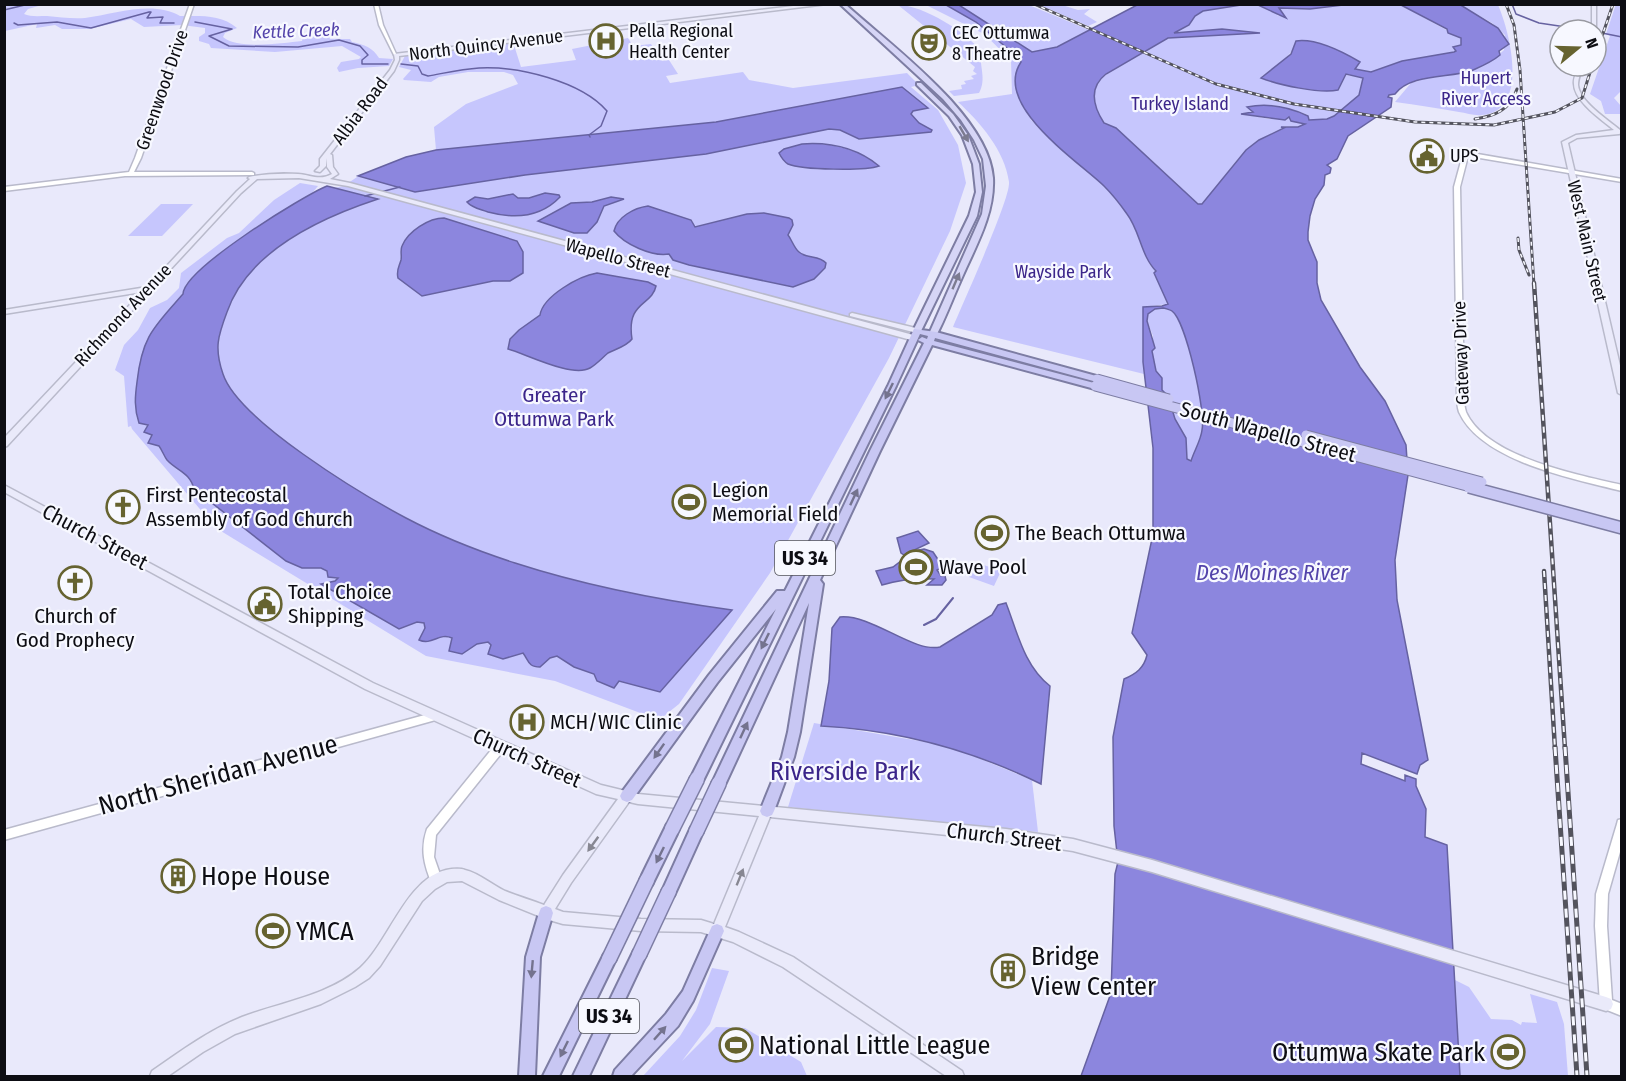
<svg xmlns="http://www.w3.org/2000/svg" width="1626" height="1081" font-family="'Fira Sans Condensed',sans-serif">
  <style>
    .green { fill: #c6c6fd }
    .water { fill: #8c86de; stroke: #6662a1; stroke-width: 1.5; fill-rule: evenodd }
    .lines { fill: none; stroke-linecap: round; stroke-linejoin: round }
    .stream-far1 { stroke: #6662a1; stroke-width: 1.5 }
    .stream { stroke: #6662a1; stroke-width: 2 }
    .tertiary-casing { stroke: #b9bacb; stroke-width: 3 }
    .secondary-casing { stroke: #b9bacb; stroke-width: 3 }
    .primary-casing { stroke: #7d7da3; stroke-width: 4 }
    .trunk-casing { stroke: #7d7da3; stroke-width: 4 }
    .tertiary { fill: #fff; fill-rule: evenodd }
    .secondary { fill: #eaeafa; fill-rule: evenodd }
    .primary { fill: #d6d5f6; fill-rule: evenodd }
    .trunk { fill: #c8c7f3; fill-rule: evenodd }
    .rail-far2-casing { stroke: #53535d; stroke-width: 3 }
    .rail-far1-casing { stroke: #53535d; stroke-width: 4.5 }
    .rail-casing { stroke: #53535d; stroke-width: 5 }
    .rail-far2 { stroke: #f7f8ff; stroke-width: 1.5; stroke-dasharray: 4; stroke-linecap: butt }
    .rail-far1 { stroke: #f7f8ff; stroke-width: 2; stroke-dasharray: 6; stroke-linecap: butt }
    .rail { stroke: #f7f8ff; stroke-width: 3; stroke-dasharray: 9; stroke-linecap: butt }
    .trunk-bridge-far2-casing { stroke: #7d7da3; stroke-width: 11; stroke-linecap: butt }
    .trunk-bridge-far1-casing { stroke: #7d7da3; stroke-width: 14; stroke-linecap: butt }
    .trunk-bridge-casing { stroke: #7d7da3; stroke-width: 17; stroke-linecap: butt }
    .trunk-bridge-far2 { stroke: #c8c7f3; stroke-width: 9 }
    .trunk-bridge-far1 { stroke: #c8c7f3; stroke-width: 11 }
    .trunk-bridge { stroke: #c8c7f3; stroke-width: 14 }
    .oneway { fill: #7c7b90 }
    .oneway2 { fill: #74738e }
    .oneway3 { fill: #878792 }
    .labels { text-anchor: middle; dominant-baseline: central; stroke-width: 4.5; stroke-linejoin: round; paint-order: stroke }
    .far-water-label { font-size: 18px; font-style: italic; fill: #5343aa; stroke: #f7f8ff }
    .far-poi-label { font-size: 18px; fill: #0d0d13; stroke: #f7f8ff; text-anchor: start }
    .far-street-label { font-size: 18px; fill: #0d0d13; stroke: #f7f8ff }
    .far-park-label { font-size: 18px; fill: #3b258a; stroke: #f7f8ff }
    .shield { fill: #f7f8ff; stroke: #53545a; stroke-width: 1.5 }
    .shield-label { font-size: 20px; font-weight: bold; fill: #0d0d13 }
    .park-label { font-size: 21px; fill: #3b258a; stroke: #f7f8ff }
    .street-label { font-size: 21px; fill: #0d0d13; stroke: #f7f8ff }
    .poi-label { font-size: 21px; fill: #0d0d13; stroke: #f7f8ff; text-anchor: start }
    .water-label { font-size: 22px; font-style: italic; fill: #5343aa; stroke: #f7f8ff }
    .near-park-label { font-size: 26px; fill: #3b258a; stroke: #f7f8ff }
    .near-street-label { font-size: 26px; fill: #0d0d13; stroke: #f7f8ff }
    .near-poi-label { font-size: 26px; fill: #0d0d13; stroke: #f7f8ff; text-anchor: start }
  </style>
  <rect width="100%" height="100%" fill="#e9e9fb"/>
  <g class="green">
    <path d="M1616,4L1621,5V38H1619L1621,39L1622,90L1614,98L1621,106V114H1605L1601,101L1590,94L1610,36L1606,34Z"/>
    <path d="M4,5H42L28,9L24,14C30,17 39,16 47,16C59,17 72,19 85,18C115,14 153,0 180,16C200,16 221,14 237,28L225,33L223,37C238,50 282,43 302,41L303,37L328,34L330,39H350L352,42C365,45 372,47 379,58L393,59L389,66L358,68L339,72L337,68L341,62L359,59L361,57L342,46L275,52L211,48L209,44L199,41V37L205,33V28L182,25L144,27L131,19L89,29H62L55,25L36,28L37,24L5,31Z"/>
    <path d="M898,5C920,4 968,32 981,52C979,66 987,79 979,93L954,96L949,91L962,89L961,85L966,84L964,81L974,79L971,76L977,74L973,71L975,67Z"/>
    <path d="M926,5H946L976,22L1020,59L1031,120L1106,187L1129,216L1139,234L1150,265L1156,271L1154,273L1168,304L1143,307L1144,374L953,327C962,305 1011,198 1009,182C1005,151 980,122 958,102L1012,94L1011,60L984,34Z"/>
    <path d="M959,5H1029L1089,30L1051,50L1032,52Z"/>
    <path d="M1040,5H1062L1078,10L1090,9L1084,14L1097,22L1088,26Z"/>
    <path d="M1237,5H1258L1276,11L1278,16L1281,13L1279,8L1283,7L1309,9L1343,5H1401L1461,38L1462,45L1453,47L1456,51L1434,57L1402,61L1371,72L1355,69L1360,62L1327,47L1296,46L1280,65L1262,76L1267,81L1331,91L1338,90L1346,75L1363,77L1359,95L1334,116L1327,119L1309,120L1308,115C1289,107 1267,103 1248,107L1254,112L1244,114L1269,119L1289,117L1291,121L1305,124L1298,127L1283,126L1285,128C1277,132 1267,135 1259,140C1235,156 1222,183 1202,204H1198L1116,128L1104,123C1079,85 1103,76 1133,58C1145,51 1156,41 1170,38C1197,32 1229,35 1257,33L1222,29L1173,33L1189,25L1195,16L1203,11Z"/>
    <path d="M1460,5H1498C1510,32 1530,111 1482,115C1475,116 1466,113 1459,112C1438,108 1417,105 1395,102L1411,83L1495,58L1504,50L1505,35L1492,23Z"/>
    <path d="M628,38L633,46L651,44L662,61L669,60L678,74L666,76L670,83L743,72L749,80L793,88L907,73L919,85L911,87L938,110L958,145L966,183L950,231L889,358L770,573L679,704L659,720L555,681L426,656L216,528L132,429L131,426L128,427L124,376L115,370L124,345L138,330L150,308L167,300L179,288L181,273L227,238L239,233L274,200L300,183L318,186L313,192L344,186L357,177L406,157L436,150L434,127L466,104L518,84L513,75L504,72H468L439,77L431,82L404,80L403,79L411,70L399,67L405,56L513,42L521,67L576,60L572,49Z"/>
    <path d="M161,204H193L162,236H128Z"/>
    <path d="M1163,308C1164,308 1171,310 1172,311C1186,321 1206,412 1202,430C1201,440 1194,451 1191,461L1187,459L1186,438L1175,419L1168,396L1162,390L1156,371L1152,351L1153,336L1147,321L1148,314L1155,309Z"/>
    <path d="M975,562L1001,571L994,586L969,577Z"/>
    <path d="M814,723L949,746L1032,780L1038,832L788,807Z"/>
    <path d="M712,968L729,971L710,1024L682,1061L716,1027L745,1028L801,1062L807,1076H643L680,1036L696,1010Z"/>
    <path d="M1453,979L1469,987L1491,1019L1512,1020L1521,1025L1522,1022L1537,1023L1530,994L1557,1002L1564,1024L1568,1076H1460Z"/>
  </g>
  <g class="water">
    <path d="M1459,4L1498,28L1509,44L1499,51L1500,55C1492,62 1480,67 1471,71C1448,78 1410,74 1395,94L1389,95L1388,97L1392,98L1391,107L1348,136L1337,159L1327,165L1331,168L1330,173L1325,175L1324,185L1315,199L1310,216L1308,232V240L1317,262V283L1321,300L1360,367L1385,401L1406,445L1408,475L1395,560L1397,600L1428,760L1420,765L1417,774L1362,753L1361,764L1405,781V775L1416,779V786L1426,809L1425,837L1447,845L1460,1076H1081L1111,993L1115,874L1118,862L1114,826L1113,737L1124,679C1136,674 1144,668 1147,655L1132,633L1153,534V448L1143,362V307L1162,306L1168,304L1154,273L1156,271C1141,256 1140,231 1127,214C1120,204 1112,194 1104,186C1078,161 992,105 1021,62L1020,59L976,22L946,5H959L1032,52L1057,47L1137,5H1241L1203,11L1195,16L1189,25L1174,33L1222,29L1260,33L1168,38L1106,74C1088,88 1093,106 1104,123L1116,128L1198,204H1202L1246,150L1259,140L1284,128L1281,127H1298L1305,124L1291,121L1289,117L1285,120L1241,114L1253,112L1247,107C1267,103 1289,107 1308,116L1309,120L1327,119L1334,116L1359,95L1363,78L1346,74L1338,90C1320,94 1279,85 1261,78L1291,54L1296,41C1316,38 1343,52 1360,62L1355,69L1371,72L1402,61L1454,52L1456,51L1453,47L1461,45V38L1448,33L1447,29L1401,5ZM1163,308C1164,308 1171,310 1172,311C1186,321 1206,412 1202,430C1201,440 1194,451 1191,461L1187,459L1186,438L1175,419L1168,396L1162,390V378L1156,371L1152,351L1155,348L1147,321L1148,314L1155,309Z"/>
    <path d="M1258,5V4L1343,5L1310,9L1279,8L1286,18Z"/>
    <path d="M902,87L928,108L913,111L911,114L919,123L932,130L931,132L859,139L840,130L829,129L706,154L525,175L415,192L358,176L406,157L436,150L716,122Z"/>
    <path d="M802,144C830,142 857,148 879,166C865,171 802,170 788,164C783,161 781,157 779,153L784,149Z"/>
    <path d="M327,186L378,199C320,218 248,251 227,312C218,336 214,348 223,374C238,420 361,494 406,518C440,536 478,551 515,563C586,586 659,600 732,610L660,692L619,681L614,688L597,681L594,674L574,667L557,656L550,658L540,667C528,667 529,661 523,653L503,659L488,654L491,645L488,642L477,644L462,654L449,651L452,638C439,632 432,646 419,640L425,628L424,623L417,622L399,629L321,584L335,581L338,578L328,577L327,571L321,568H302L286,561L194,489C190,472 177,471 167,460C164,456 162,450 159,446L148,443L152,435L144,432L148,425L139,423C134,408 135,397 137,382C142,336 154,327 183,294C184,269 301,197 327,186Z"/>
    <path d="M545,193L559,195L560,197C540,218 514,219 488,212C480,209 472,208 467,202L475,197L488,199L513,194L518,198H529Z"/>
    <path d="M611,197L624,199L604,206L597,222L587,233H574L538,221L571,203L592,202Z"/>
    <path d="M648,206L691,220L695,227L747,214L764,213L789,218L792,220L793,225L788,235C792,240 794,248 799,252C807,259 819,255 826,263L825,268L814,279L793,287L689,265L673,260L669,254C652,257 624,244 614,231C617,217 634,208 648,206Z"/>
    <path d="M444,218L517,241L523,252V273L510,281H493L422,296L398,278C396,270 399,267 401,260C402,256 400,250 402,246C408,231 429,218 444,218Z"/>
    <path d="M597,273L648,282L656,286C652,306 626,301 632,339C627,346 616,349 608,353C602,358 597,364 590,368C572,378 526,354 508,349L510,339L519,330L540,315C543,296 579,276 597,273Z"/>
    <path d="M918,531L929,543L904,555L901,553L897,538Z"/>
    <path d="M924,549L933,552L943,567L937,570L941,576H945L946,580L942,585H927L934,579C917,578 899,580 882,585L876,571L893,567L914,551Z"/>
    <path d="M1006,603C1017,631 1024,666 1050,686L1041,784C972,750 898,730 821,726L829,681L832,628L840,617C872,614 913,653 940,647L992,615L998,605Z"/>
  </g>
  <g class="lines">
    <g class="stream-far1">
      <path d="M1512,4L1516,14L1539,23L1586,30"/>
      <path d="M4,10L29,4"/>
      <path d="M195,22L232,29L209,36L229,46L298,47L339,40L360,46L368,55L362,60V64H388"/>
      <path d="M14,23L18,25L57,22L91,28L149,12H151L147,18L163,17L160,23H174"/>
      <path d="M1597,32L1622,37"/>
      <path d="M401,64L418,66L422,74L428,76C445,73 462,69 479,68C518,66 581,81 607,111L601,126L589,135L590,137"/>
      <path d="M365,196L400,187"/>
    </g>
    <path class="stream" d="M924,625L936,619L953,598"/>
    <g class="tertiary-casing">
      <g id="tertiary">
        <path d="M190,4H194L141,158L134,172H252L254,173V175L125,176L4,191V187L129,172L135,158Z"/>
        <path d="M374,4H378L383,25L397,56L394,55L379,25Z"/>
        <path d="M1466,152L1622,179V182L1468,156L1460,187L1464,394C1464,400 1464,406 1466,412C1486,457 1578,475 1622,485V491C1573,479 1481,461 1459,412C1457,406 1457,400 1457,394L1454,187L1463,154Z"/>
        <path d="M432,713L435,714L437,717L435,720L432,721L4,840V830Z"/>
        <path d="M500,743L504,744L505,747L504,750L436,835L434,857L442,880L440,884L436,886L432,884C424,865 420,849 427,829L496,744Z"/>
        <path d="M1622,819V845L1608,894L1607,926L1612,1000L1622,1004V1016L1602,1008L1600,1004L1595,926L1596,894L1617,824L1618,820Z"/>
      </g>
    </g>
    <g class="secondary-casing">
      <g id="secondary">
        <path d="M810,4H827L399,56V60L394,71L330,154L332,155L333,167L338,174L330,179L350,183L917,336V340H911L348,186L299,178L257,179L241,193L7,446L4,447V438L142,292L4,314V310L147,287L237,191L250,179L248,178L249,177C263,174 284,173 298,174C311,175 320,181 332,174L327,167V158L326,166L320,172L315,171L320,166V159L390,70L395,60L394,54Z"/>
        <rect x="1592" y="4" width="4" height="26"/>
        <path d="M1579,66H1583C1581,72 1578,78 1578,85C1579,101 1608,120 1620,130L1622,129V133L1619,134L1577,138L1568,143L1622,374V395L1618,393L1562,142L1576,135L1614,130C1602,120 1574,101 1574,84C1573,78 1577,72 1579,66Z"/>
        <path d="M852,313L920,329L921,331L917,333L850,316V314Z"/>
        <path d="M4,485L373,683L601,785L638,794L1006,829L1073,839L1152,860L1606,997L1611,999L1613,1004L1611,1009L1606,1011L1152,872L1073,851L1006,841L770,817L725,927L739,932L793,957L962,1071L964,1076H946L783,967L733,942L701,932L641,931L563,924L546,919L499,900L462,881L447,882L435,889L422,901L380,966L369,978L355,987L321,1004L235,1034L203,1052L168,1076H150L152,1071C181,1051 209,1030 242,1017C281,1002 328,996 360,968C389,942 406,879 446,870C451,869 460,868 465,870C479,873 492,885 505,891C518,896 531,900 544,905L563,875L618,799L596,794L365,689L4,492ZM629,802L638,804L759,816L714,924L701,920L641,919L563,912L555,909L571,883Z"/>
      </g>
    </g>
    <g class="primary-casing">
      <g id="primary">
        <path d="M840,4H845C890,45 989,116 993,178C995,215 974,249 960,282C952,300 945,319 936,336H933L929,334L982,214L986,186L983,159L974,140L961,120L943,99Z"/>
        <path d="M917,83H921L953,114L968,135L979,164L982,192L977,216L921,331L917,333L913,331L969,216L976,192L973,164L962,135L949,116L917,85Z"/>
      </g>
    </g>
    <g class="trunk-casing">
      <g id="trunk">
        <path d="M914,329L936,332L1100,377L1101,379L1097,382L935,338L934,341L1098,384L1099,386L1095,389L932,345L880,451L820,580L823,584L800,732L794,757L774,811L772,815L767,817L762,815L760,811L782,757L788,732L809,603L724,787L719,789L714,787L712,783L870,451L924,343L918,340L922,337L927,339L928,336L920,334L896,386L702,783L697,785L692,783L690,779L776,609L717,683L632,800L627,802L622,800L620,796L622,792L709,675L777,591H785L888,386Z"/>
        <path d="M672,822L677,824L679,829L677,834L652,885L647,887L642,885L640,880L642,875L667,824Z"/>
        <path d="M696,825L701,827L703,832L674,896L669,898L664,896L662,891L691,827Z"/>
        <path d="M546,906L551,908L553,913L540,957L535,1076H519L526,957L539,913L541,908Z"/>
        <path d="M717,924L722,926L724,931L693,1001L678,1026L631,1076H613L615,1070L666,1014L683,991L712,926Z"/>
        <path d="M639,948L644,950L646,955L589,1076H573L634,950Z"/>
        <path d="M609,952L614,954L616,959L559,1076H543L604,954Z"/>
      </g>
    </g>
    <use href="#tertiary" class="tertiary"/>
    <use href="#secondary" class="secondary"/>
    <use href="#primary" class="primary"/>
    <use href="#trunk" class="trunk"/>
    <g class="rail-far2-casing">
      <g id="rail-far2">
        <path d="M1034,4L1216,84L1294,104L1415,122L1494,125L1555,112L1582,98L1592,66"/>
        <path d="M1506,4L1514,25L1520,70L1534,285"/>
        <path d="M1596,54L1613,4"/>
        <path d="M1475,119C1495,116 1510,110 1517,89"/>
        <path d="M1518,238L1519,250L1529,275"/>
      </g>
    </g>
    <g class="rail-far1-casing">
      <g id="rail-far1">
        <path d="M1534,283L1565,749"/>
        <path d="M1544,571L1555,749"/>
      </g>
    </g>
    <g class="rail-casing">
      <g id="rail">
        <path d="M1555,747L1577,1076"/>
        <path d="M1565,747L1587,1076"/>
      </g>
    </g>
    <use href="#rail-far2" class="rail-far2"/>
    <use href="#rail-far1" class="rail-far1"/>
    <use href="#rail" class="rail"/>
    <g class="trunk-bridge-far2-casing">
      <g id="trunk-bridge-far2">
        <path d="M1097,379L1169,399"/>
        <path d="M1095,386L1474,488"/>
        <path d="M1306,435L1482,482"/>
      </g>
    </g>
    <g class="trunk-bridge-far1-casing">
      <path id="trunk-bridge-far1" d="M1469,487L1622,528"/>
    </g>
    <g class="trunk-bridge-casing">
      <g id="trunk-bridge">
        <path d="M672,829L697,779"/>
        <path d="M696,832L719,783"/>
        <path d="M639,955L669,891"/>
        <path d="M609,959L647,880"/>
      </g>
    </g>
    <use href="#trunk-bridge-far2" class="trunk-bridge-far2"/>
    <use href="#trunk-bridge-far1" class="trunk-bridge-far1"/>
    <use href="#trunk-bridge" class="trunk-bridge"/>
  </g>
  <defs><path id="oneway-solid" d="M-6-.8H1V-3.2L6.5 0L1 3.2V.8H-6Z" transform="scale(1.5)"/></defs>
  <g class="oneway">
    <use href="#oneway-solid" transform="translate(964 134) rotate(60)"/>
    <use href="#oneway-solid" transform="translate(956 281) rotate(-67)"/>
  </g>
  <g class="oneway2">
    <use href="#oneway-solid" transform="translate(889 391) rotate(116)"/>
    <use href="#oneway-solid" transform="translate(854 497) rotate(-65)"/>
    <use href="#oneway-solid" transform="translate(765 641) rotate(116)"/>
    <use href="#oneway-solid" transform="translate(744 730) rotate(-65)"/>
    <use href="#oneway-solid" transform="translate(659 751) rotate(125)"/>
    <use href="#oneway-solid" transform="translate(660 855) rotate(116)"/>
    <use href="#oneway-solid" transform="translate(532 969) rotate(95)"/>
    <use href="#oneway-solid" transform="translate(660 1033) rotate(-48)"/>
    <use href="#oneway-solid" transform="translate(564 1049) rotate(116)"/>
  </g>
  <g class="oneway3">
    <use href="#oneway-solid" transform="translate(593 844) rotate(126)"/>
    <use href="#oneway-solid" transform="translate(740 877) rotate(-68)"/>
  </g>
  <defs>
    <g id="hospital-ring" transform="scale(1.725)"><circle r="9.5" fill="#f7f8ff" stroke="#666330" stroke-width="1.5"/><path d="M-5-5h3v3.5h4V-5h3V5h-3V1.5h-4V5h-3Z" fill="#666330"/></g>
    <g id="theatre-ring" transform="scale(1.725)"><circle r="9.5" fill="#f7f8ff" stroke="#666330" stroke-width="1.5"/><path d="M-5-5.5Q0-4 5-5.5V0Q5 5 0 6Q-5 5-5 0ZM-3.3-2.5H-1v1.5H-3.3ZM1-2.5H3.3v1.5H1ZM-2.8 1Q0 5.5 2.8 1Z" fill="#666330"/></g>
    <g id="civic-ring" transform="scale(1.725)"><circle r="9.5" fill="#f7f8ff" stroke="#666330" stroke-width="1.5"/><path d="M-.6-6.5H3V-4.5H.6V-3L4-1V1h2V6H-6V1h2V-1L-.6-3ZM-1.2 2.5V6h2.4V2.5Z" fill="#666330"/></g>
    <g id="stadium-ring" transform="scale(1.725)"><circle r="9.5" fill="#f7f8ff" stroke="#666330" stroke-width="1.5"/><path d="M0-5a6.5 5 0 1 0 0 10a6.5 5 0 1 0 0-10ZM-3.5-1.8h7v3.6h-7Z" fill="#666330"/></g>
    <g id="church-ring" transform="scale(1.725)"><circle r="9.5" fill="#f7f8ff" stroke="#666330" stroke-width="1.5"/><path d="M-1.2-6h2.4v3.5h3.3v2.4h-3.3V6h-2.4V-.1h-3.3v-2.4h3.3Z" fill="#666330"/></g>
    <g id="building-ring" transform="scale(1.725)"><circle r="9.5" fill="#f7f8ff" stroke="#666330" stroke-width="1.5"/><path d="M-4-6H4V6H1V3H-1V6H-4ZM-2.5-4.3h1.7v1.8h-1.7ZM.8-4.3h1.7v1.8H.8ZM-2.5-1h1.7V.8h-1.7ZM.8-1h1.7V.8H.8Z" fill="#666330"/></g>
  </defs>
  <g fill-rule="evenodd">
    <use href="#hospital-ring" x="606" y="41"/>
    <use href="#theatre-ring" x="929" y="43"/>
    <use href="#civic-ring" x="1427" y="156"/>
    <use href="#stadium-ring" x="689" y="502"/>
    <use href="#church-ring" x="123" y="507"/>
    <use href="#stadium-ring" x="992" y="533"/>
    <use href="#stadium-ring" x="916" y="567"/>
    <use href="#church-ring" x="75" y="583"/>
    <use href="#civic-ring" x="265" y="604"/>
    <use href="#hospital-ring" x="527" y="722"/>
    <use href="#building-ring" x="178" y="876"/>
    <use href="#stadium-ring" x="273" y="931"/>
    <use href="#building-ring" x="1008" y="971"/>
    <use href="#stadium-ring" x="736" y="1045"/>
    <use href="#stadium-ring" x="1508" y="1052"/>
  </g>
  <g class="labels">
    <g class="far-water-label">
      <text transform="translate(296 31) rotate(-2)">Kettle Creek</text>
    </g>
    <g class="far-poi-label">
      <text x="629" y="31">Pella Regional<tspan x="629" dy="21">Health Center</tspan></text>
      <text x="952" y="33">CEC Ottumwa<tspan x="952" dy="21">8 Theatre</tspan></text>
      <text x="1450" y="156">UPS</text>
    </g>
    <g class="far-street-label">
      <text transform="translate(486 45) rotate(-7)">North Quincy Avenue</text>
      <text transform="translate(162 90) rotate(-71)">Greenwood Drive</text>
      <text transform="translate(360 111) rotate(-53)">Albia Road</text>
      <text transform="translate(1587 241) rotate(77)">West Main Street</text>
      <text transform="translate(618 258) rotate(15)">Wapello Street</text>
      <text transform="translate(123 315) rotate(-47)">Richmond Avenue</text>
      <text transform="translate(1461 353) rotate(-92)">Gateway Drive</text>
    </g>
    <g class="far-park-label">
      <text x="1486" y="78">Hupert<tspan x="1486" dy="21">River Access</tspan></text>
      <text x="1180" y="104">Turkey Island</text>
      <text x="1063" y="272">Wayside Park</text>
    </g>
    <g class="shield">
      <rect x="775" y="541" width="60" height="34" rx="4.5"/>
      <rect x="579" y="999" width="60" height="34" rx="4.5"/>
    </g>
    <g class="shield-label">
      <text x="805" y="558">US 34</text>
      <text x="609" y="1016">US 34</text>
    </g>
    <g class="park-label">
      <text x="554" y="395">Greater<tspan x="554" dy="24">Ottumwa Park</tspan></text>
    </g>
    <g class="street-label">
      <text transform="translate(1268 432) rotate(15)">South Wapello Street</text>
      <text transform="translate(95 537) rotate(28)">Church Street</text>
      <text transform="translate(527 758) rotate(24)">Church Street</text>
      <text transform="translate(1004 837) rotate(7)">Church Street</text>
    </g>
    <g class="poi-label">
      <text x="712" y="490">Legion<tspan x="712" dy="24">Memorial Field</tspan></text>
      <text x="146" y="495">First Pentecostal<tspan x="146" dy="24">Assembly of God Church</tspan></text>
      <text x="1015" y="533">The Beach Ottumwa</text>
      <text x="939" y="567">Wave Pool</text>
      <text x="288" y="592">Total Choice<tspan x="288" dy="24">Shipping</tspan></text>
      <text x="75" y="616" text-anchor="middle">Church of<tspan x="75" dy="24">God Prophecy</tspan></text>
      <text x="550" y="722">MCH/WIC Clinic</text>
    </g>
    <g class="water-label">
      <text x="1272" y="572">Des Moines River</text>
    </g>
    <g class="near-park-label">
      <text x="845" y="771">Riverside Park</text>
    </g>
    <g class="near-street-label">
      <text transform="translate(218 775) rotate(-15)">North Sheridan Avenue</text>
    </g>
    <g class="near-poi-label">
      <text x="201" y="876">Hope House</text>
      <text x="296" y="931">YMCA</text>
      <text x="1031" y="956">Bridge<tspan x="1031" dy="30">View Center</tspan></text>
      <text x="759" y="1045">National Little League</text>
      <text x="1485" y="1052" text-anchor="end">Ottumwa Skate Park</text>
    </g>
  </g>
  <rect width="1626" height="1081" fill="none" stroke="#0d0d13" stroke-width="12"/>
  <g transform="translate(1578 48) rotate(71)"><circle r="28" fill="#f7f8ff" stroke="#999aa1" stroke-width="1.5"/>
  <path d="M0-4.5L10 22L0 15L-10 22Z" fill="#666330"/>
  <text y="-9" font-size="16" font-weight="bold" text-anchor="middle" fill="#0d0d13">N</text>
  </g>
</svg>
